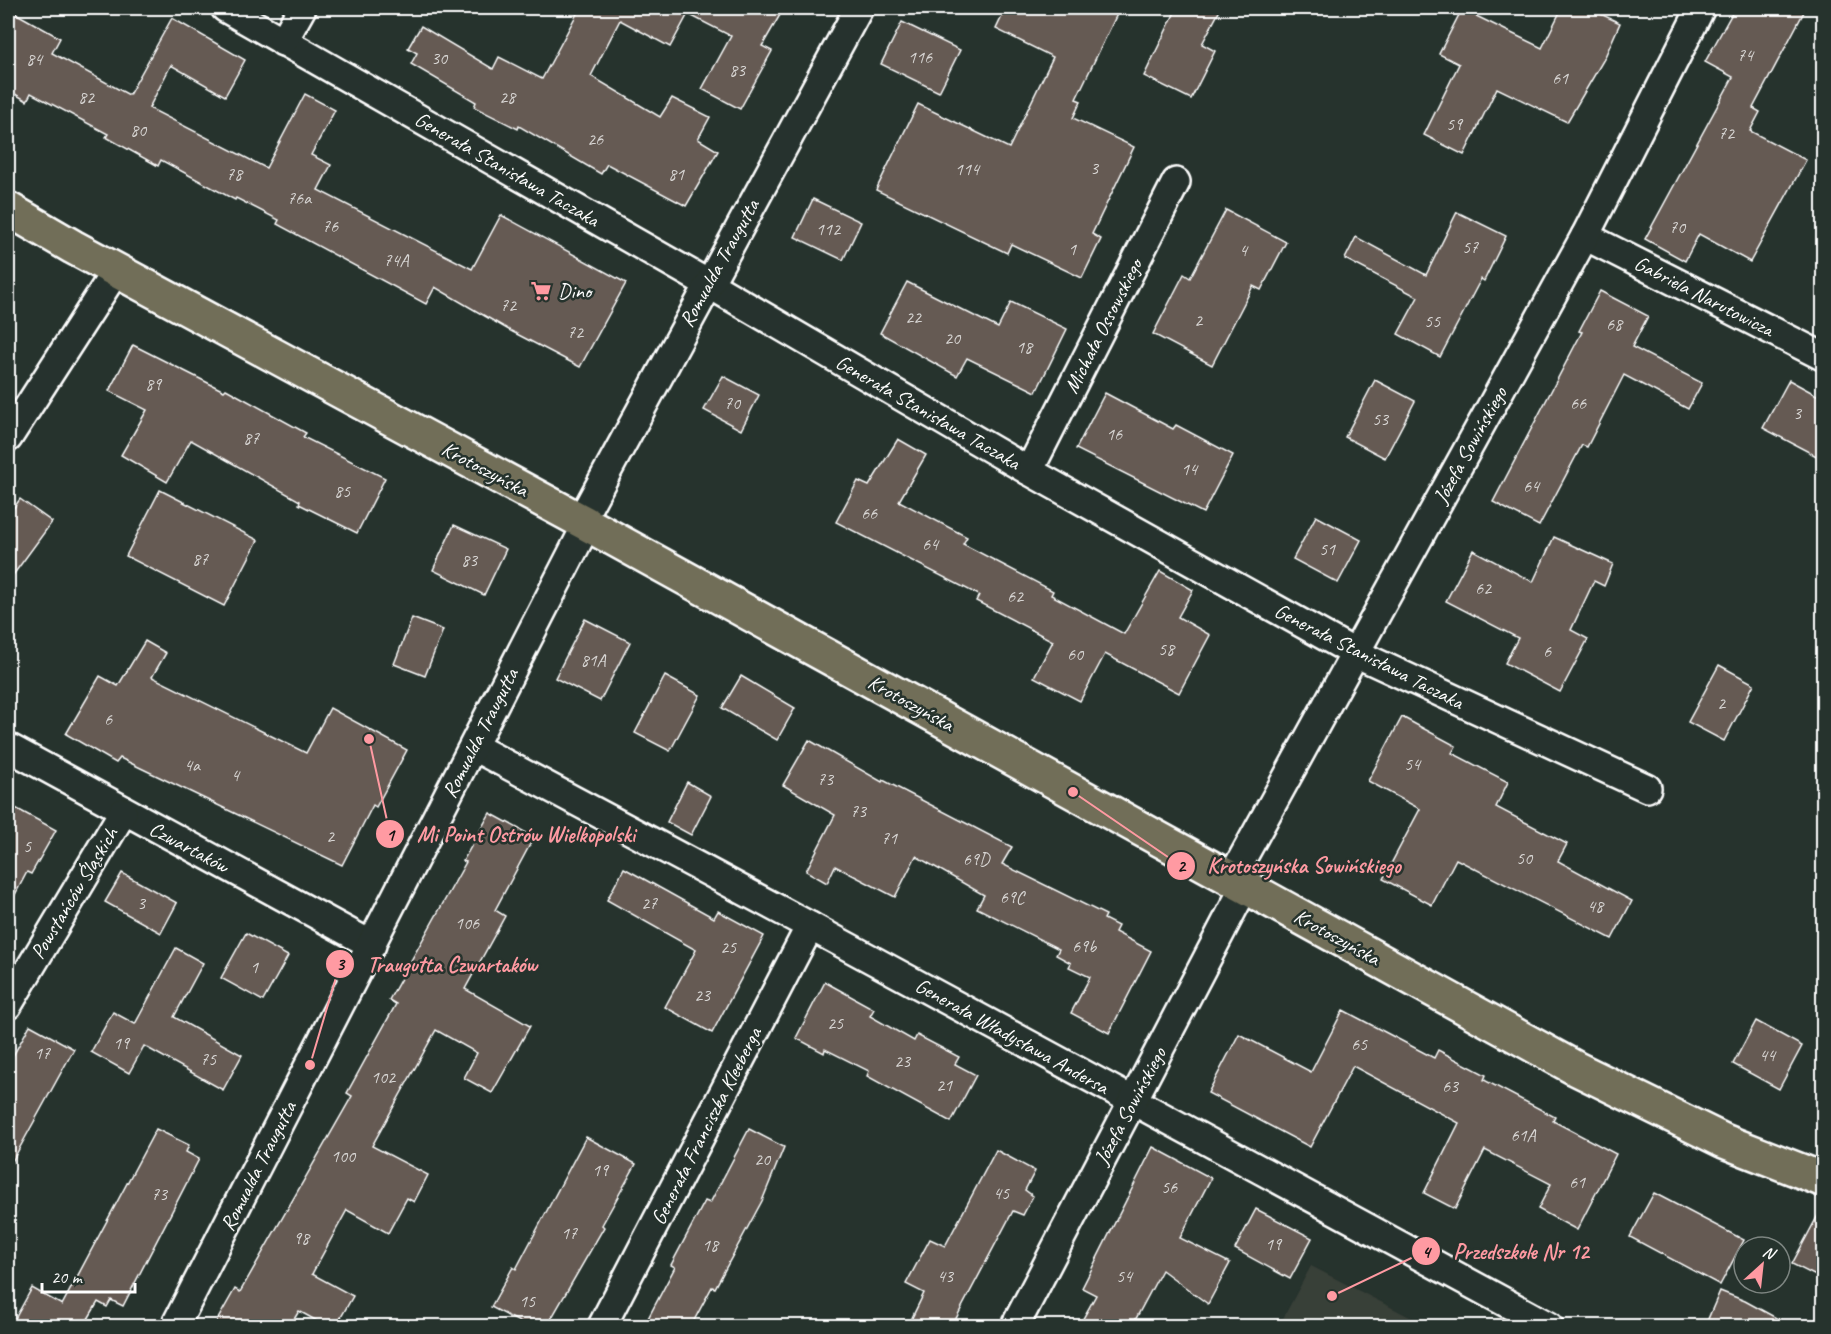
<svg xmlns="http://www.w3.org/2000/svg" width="1831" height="1334" font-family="Caveat,sans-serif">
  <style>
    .built { fill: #393f38 }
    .building { fill: #655a53; stroke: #fff; stroke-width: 1.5 }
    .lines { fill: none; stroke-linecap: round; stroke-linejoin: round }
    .minor-casing { stroke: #fff; stroke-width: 32 }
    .primary-casing { stroke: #fff; stroke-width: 38 }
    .minor { stroke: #26332d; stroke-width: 27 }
    .primary { stroke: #716e59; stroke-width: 33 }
    .labels { text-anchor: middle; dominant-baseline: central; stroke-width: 5; stroke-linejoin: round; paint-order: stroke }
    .number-label { font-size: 18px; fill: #d8d6d4 }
    .street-label { font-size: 21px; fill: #fff; stroke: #26332d }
    .poi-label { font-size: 21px; fill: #fff; stroke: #26332d; text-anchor: start }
    .leader { fill: none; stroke: #ff9aa2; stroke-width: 2 }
    .callout-dot { fill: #ff9aa2; stroke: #26332d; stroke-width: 2 }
    .mark-label { font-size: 18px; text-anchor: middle; font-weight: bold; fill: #111 }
    .callout-label { font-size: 22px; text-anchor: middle; font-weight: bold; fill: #ff9aa2; stroke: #26332d; stroke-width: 5; stroke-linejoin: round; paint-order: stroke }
  </style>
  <rect width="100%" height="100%" fill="#26332d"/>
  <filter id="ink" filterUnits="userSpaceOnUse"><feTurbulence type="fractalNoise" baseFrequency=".0167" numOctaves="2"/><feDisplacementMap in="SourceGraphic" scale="12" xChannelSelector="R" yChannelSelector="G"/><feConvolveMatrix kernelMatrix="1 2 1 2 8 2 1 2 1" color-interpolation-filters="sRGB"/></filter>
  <g filter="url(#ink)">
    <path class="built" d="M1311,1266L1427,1326H1279Z"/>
    <g class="building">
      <path d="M580,8H784L762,46L772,51L740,109L702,89L731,36L688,14L670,47L620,20L591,76L660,117L672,98L710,117L698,139L718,151L686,206L607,164L601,174L519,126L518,129L474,107L476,102L411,64L417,53L408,48L421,26L493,69L499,57L542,79Z"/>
      <path d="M1006,8H1120L1076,99L1081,101L1073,118L1134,147L1092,234L1101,239L1082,278L1011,244L1007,253L876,190L918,104L1009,148L1053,57L996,29Z"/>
      <path d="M1177,8H1221L1202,44L1215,51L1191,99L1144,76Z"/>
      <path d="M1562,8H1588L1620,23L1604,59L1567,122L1497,88L1464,155L1424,135L1459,64L1439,54L1462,9L1542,48Z"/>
      <path d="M1735,8H1806L1753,108L1760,112L1750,131L1806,160L1750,262L1699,234L1685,261L1645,239L1733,77L1705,62Z"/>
      <path d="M8,9L60,38L52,53L129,95L172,18L245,60L225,96L171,65L149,108L266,168L305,94L335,110L311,155L331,165L318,190L472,269L501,215L626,283L580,367L509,330L435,287L426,304L277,224L279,220L236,198L235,200L161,160L158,166L106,137L108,134L31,93L27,101L8,90Z"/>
      <path d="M902,22L960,50L939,92L881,64Z"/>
      <path d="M813,199L861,222L843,260L795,237Z"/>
      <path d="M1226,210L1286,242L1261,290L1253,286L1212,365L1153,334L1184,274L1190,278Z"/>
      <path d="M1457,212L1506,236L1484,281L1481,279L1440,357L1398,334L1418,297L1345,259L1356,237L1426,275Z"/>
      <path d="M907,282L998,328L1011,302L1067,329L1036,392L967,358L957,376L880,333Z"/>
      <path d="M1600,291L1648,316L1632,347L1702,383L1688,409L1624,375L1587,447L1582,445L1539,526L1493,502L1582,332L1579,331Z"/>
      <path d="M133,345L224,391L226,389L306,433L303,437L385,478L357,533L299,504L300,501L191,440L167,482L121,455L147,410L109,391Z"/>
      <path d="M723,376L759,395L741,430L704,410Z"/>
      <path d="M1375,380L1415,401L1385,458L1345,437Z"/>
      <path d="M1789,380L1824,399V460L1763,428Z"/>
      <path d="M1105,393L1173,429L1176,425L1233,455L1203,513L1076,449Z"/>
      <path d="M898,439L926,455L899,501L967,537L963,544L1053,591L1051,595L1124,634L1160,571L1193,590L1178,617L1210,635L1179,693L1105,654L1080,701L1034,677L1053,641L976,601L979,595L836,522L858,481L869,486Z"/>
      <path d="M160,490L258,540L224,606L126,556Z"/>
      <path d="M20,499L52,522L8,582V516Z"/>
      <path d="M1316,516L1361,540L1338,583L1293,559Z"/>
      <path d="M454,525L506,549L484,595L433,570Z"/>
      <path d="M1554,537L1613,564L1604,586L1594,581L1571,630L1588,639L1560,692L1505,663L1518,638L1446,601L1473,550L1533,582Z"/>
      <path d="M412,618L443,630L425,676L394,664Z"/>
      <path d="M585,619L630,642L600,701L555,678Z"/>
      <path d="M145,641L166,653L152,677L306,753L330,708L407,750L376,807L373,805L342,865L120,758L116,763L66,734L100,676L118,686Z"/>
      <path d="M1719,665L1754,684L1724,741L1688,722Z"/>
      <path d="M665,676L700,695L670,751L635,733Z"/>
      <path d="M741,676L795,708L777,740L722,708Z"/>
      <path d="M1402,717L1456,746L1452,753L1508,782L1496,807L1567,844L1558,861L1632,901L1612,939L1456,859L1432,905L1383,879L1420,809L1368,781Z"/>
      <path d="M809,740L882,782L883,780L1012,847L1002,864L1106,915L1104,919L1118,926L1115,932L1151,951L1109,1033L1071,1013L1090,977L1069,967L1071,963L1056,955L1059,949L977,908L984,895L916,856L895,897L835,866L827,883L806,871L835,815L783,785Z"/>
      <path d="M687,782L711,796L691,835L667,822Z"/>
      <path d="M8,804L56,830L31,874L27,872L8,908Z"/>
      <path d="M490,813L534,837L495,910L505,916L465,989L530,1026L492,1093L464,1078L477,1053L436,1030L372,1146L428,1175L414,1202L407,1198L388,1233L347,1210L312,1274L353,1296L336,1326H326L299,1311L290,1326H214L235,1289L240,1292L352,1096L347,1093L396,1004L389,1000L466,862L463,861Z"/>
      <path d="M624,868L714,918L718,911L764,936L712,1033L665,1007L696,950L607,900Z"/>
      <path d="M122,873L177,903L161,933L105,902Z"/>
      <path d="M246,933L288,956L263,1001L221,978Z"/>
      <path d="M176,948L203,963L174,1017L242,1055L223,1090L144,1046L129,1073L91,1052L113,1012L135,1024Z"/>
      <path d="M825,982L874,1009L870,1016L914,1041L917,1035L959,1057L955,1064L976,1075L951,1122L867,1076L869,1071L825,1049L824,1053L796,1038Z"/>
      <path d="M1343,1010L1434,1058L1438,1050L1486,1075L1484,1080L1555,1117L1553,1121L1616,1154L1577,1230L1538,1209L1551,1184L1485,1150L1455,1209L1424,1193L1459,1123L1353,1066L1310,1147L1208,1093L1239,1034L1311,1072Z"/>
      <path d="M1756,1021L1802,1046L1779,1089L1733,1064Z"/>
      <path d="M30,1025L74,1049L8,1169V1065Z"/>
      <path d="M156,1129L189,1145L186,1152L199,1159L123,1306L111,1300L107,1307L98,1302L88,1319L102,1326H11L32,1288L62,1305Z"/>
      <path d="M749,1129L784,1147L762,1201L715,1288L712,1287L691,1326H644L675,1267L671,1265L705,1201L710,1203Z"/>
      <path d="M586,1137L636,1164L602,1225L604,1227L547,1326H527L491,1307L513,1267L516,1269Z"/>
      <path d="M1153,1147L1211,1178L1180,1238L1230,1263L1208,1304L1162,1270L1132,1326H1079L1096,1295L1082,1288Z"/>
      <path d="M996,1150L1035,1171L1025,1190L1033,1196L1023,1215L1013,1211L952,1326H908L924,1293L906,1284L930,1239L945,1246Z"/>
      <path d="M1654,1193L1744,1240L1720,1285L1630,1237Z"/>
      <path d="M1824,1204V1280L1792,1264Z"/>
      <path d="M1256,1209L1312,1238L1290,1279L1235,1249Z"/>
      <path d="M1720,1291L1745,1301L1791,1326H1705Z"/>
    </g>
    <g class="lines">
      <g class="minor-casing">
        <g id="minor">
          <path d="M225,8L707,283L1029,471L1355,653L1647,788"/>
          <path d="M283,42L302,8"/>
          <path d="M1585,236L1824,357"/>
          <path d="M8,438L117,269"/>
          <path d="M1029,471L1176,182"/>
          <path d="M581,520L859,8"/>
          <path d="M8,747L372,945"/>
          <path d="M474,747L810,926L1549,1326"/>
          <path d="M1231,879L1585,236L1701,8"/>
          <path d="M8,1005L123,812"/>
          <path d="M175,1326L587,524"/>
          <path d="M602,1326L810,926"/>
          <path d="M1015,1326L1245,886"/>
        </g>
      </g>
      <g class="primary-casing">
        <path id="primary" d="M8,209L73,247L587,524L1575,1068L1724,1141L1824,1180"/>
      </g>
      <use href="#minor" class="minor"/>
      <use href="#primary" class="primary"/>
    </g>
  </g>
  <defs>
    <g id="supermarket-bare" transform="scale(1.62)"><path d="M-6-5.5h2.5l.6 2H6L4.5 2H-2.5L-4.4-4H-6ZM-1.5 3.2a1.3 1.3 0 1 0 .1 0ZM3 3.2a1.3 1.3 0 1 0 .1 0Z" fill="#ff9aa2" stroke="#26332d" stroke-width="2.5" paint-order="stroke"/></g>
  </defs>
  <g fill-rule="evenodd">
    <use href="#supermarket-bare" x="541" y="291"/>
  </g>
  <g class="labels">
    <g class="number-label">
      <text x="1745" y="55">74</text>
      <text x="920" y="57">116</text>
      <text x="439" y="58">30</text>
      <text x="34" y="59">84</text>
      <text x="737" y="70">83</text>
      <text x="1560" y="78">61</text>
      <text x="86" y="97">82</text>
      <text x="507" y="97">28</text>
      <text x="1454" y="124">59</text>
      <text x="138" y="130">80</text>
      <text x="1726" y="133">72</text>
      <text x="595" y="139">26</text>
      <text x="1094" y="168">3</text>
      <text x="967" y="169">114</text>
      <text x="234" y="174">78</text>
      <text x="676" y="174">81</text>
      <text x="299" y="198">76a</text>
      <text x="330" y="226">76</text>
      <text x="1677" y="227">70</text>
      <text x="828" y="229">112</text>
      <text x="1470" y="247">57</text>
      <text x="1072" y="249">1</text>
      <text x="1243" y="250">4</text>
      <text x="396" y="260">74A</text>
      <text x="508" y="305">72</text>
      <text x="913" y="317">22</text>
      <text x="1198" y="320">2</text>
      <text x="1432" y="321">55</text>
      <text x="1614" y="324">68</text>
      <text x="575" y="332">72</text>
      <text x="952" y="338">20</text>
      <text x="1024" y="347">18</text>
      <text x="153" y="384">89</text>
      <text x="732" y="403">70</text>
      <text x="1578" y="403">66</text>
      <text x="1797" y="413">3</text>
      <text x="1380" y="419">53</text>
      <text x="1114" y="434">16</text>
      <text x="251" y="438">87</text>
      <text x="1189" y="469">14</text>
      <text x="1531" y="486">64</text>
      <text x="342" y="491">85</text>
      <text x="869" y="513">66</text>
      <text x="930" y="544">64</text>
      <text x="1327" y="549">51</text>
      <text x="200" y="559">87</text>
      <text x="469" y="560">83</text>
      <text x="1483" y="588">62</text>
      <text x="1015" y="596">62</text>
      <text x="1166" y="649">58</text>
      <text x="1547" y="651">6</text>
      <text x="1075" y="654">60</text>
      <text x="593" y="660">81A</text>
      <text x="1721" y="703">2</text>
      <text x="108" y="719">6</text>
      <text x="1412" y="764">54</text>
      <text x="192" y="765">4a</text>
      <text x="235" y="775">4</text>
      <text x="825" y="779">73</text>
      <text x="858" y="811">73</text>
      <text x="330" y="836">2</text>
      <text x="889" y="838">71</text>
      <text x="27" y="846">5</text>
      <text x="1524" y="858">50</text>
      <text x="976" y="859">69D</text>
      <text x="1012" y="897">69C</text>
      <text x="141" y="903">3</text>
      <text x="649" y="903">27</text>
      <text x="1595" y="906">48</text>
      <text x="467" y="923">106</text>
      <text x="1084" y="946">69b</text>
      <text x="728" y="947">25</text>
      <text x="254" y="967">1</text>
      <text x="702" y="995">23</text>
      <text x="835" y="1023">25</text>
      <text x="121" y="1043">19</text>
      <text x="1359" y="1044">65</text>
      <text x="42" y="1053">17</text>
      <text x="1767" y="1055">44</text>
      <text x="208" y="1059">75</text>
      <text x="902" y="1061">23</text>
      <text x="383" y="1077">102</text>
      <text x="944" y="1085">21</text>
      <text x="1450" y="1086">63</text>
      <text x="1523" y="1135">61A</text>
      <text x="343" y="1156">100</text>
      <text x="762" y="1159">20</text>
      <text x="600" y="1170">19</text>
      <text x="1577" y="1182">61</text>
      <text x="1169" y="1187">56</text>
      <text x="1001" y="1193">45</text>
      <text x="159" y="1194">73</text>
      <text x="569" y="1233">17</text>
      <text x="301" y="1238">98</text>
      <text x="1273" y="1244">19</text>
      <text x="710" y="1245">18</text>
      <text x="945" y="1276">43</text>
      <text x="1124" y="1276">54</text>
      <text x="527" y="1301">15</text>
    </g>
    <g class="street-label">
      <text transform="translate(507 169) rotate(30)">Generała Stanisława Taczaka</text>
      <text transform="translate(719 263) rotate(-61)">Romualda Traugutta</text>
      <text transform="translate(1704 296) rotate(27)">Gabriela Narutowicza</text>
      <text transform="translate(1103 326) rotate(-63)">Michała Ossowskiego</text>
      <text transform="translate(928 412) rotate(30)">Generała Stanisława Taczaka</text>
      <text transform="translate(1470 445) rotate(-61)">Józefa Sowińskiego</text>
      <text transform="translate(485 469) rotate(28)">Krotoszyńska</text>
      <text transform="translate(1369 656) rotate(27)">Generała Stanisława Taczaka</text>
      <text transform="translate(911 703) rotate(29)">Krotoszyńska</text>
      <text transform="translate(480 733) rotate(-63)">Romualda Traugutta</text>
      <text transform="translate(189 847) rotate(28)">Czwartaków</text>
      <text transform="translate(74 893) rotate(-59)">Powstańców Śląskich</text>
      <text transform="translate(1337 937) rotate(29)">Krotoszyńska</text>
      <text transform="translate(1012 1036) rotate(29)">Generała Władysława Andersa</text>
      <text transform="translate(1130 1106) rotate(-62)">Józefa Sowińskiego</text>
      <text transform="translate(706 1126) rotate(-63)">Generała Franciszka Kleeberga</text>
      <text transform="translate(258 1166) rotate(-63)">Romualda Traugutta</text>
    </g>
    <g class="poi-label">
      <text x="558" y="291">Dino</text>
    </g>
  </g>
  <path class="leader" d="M369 739L390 834M1073 792L1181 866M310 1065L340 964M1332 1296L1426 1251"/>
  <g class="callout-dot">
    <circle cx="369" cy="739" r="6"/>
    <circle cx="1073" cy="792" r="6"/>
    <circle cx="310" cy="1065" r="6"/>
    <circle cx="1332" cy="1296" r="6"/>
    <circle cx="390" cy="834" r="15"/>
    <circle cx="1181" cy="866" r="15"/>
    <circle cx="340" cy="964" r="15"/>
    <circle cx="1426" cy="1251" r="15"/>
  </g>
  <g class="mark-label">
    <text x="390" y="841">1</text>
    <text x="1181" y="872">2</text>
    <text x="340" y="970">3</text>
    <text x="1426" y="1258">4</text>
  </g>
  <g class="callout-label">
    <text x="526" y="842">Mi Point Ostrów Wielkopolski</text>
    <text x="1304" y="873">Krotoszyńska Sowińskiego</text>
    <text x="452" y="972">Traugutta Czwartaków</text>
    <text x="1521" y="1259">Przedszkole Nr 12</text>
  </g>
  <rect width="1831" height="1334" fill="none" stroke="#26332d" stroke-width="30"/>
  <rect x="15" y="15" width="1801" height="1304" fill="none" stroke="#fff" stroke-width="2" filter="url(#ink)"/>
  <g transform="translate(1762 1265) rotate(27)"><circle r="28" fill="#26332d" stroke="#7d8581" stroke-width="1.5"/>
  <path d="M0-4.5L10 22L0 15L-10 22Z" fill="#ff9aa2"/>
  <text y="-9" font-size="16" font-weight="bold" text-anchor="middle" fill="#ffffff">N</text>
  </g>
  <path d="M42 1283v9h93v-9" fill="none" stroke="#ffffff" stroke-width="3"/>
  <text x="51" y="1283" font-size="18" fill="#ffffff" stroke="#26332d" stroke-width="4.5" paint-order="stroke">20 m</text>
</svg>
